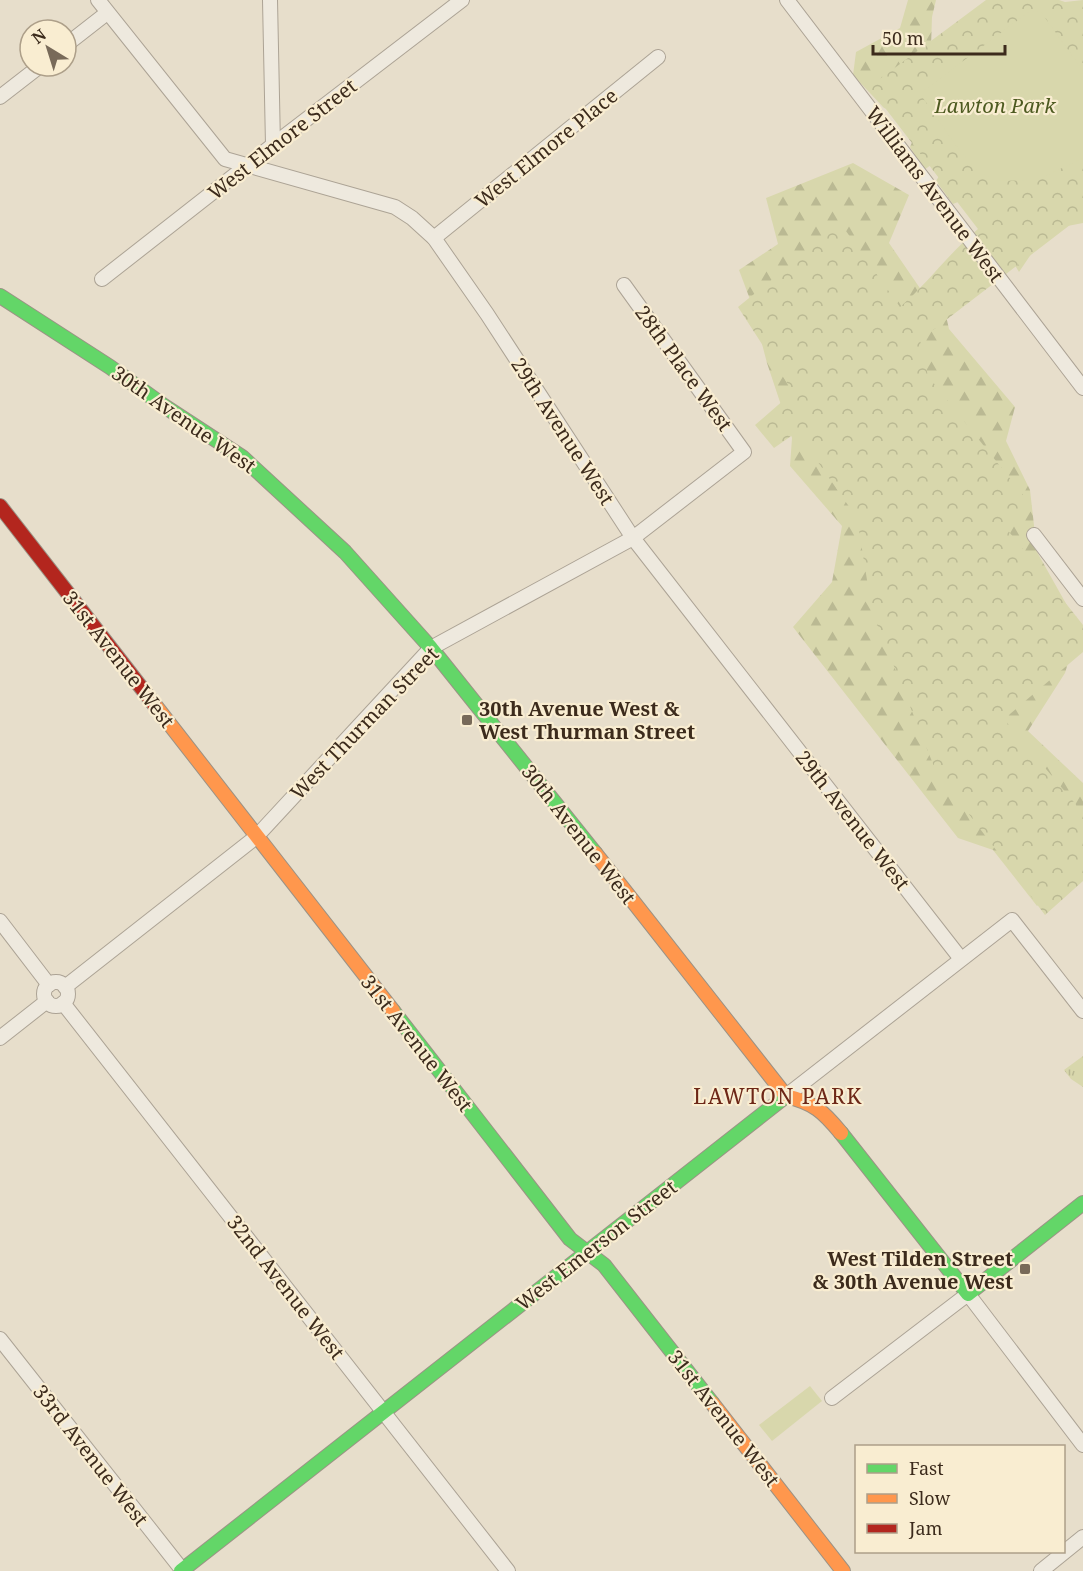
<svg xmlns="http://www.w3.org/2000/svg" width="1083" height="1571" font-family="'Noto Serif',serif">
  <style>
    .grass { fill: url(#grass-tufts) }
    .forest { fill: url(#forest-firs) }
    .park { fill: url(#park-crowns) }
    .garden { fill: #d8d7ac }
    .lines { fill: none; stroke-linecap: round; stroke-linejoin: round }
    .street-casing { stroke: #aca395; stroke-width: 16 }
    .fast-casing { stroke: #9b9285; stroke-width: 16 }
    .slow-casing { stroke: #9b9285; stroke-width: 16 }
    .jam-casing { stroke: #9b9285; stroke-width: 16 }
    .street { stroke: #eee9de; stroke-width: 14 }
    .fast { stroke: #63d668; stroke-width: 14 }
    .slow { stroke: #ff974d; stroke-width: 14 }
    .jam { stroke: #b3261e; stroke-width: 14 }
    .poi-dot { fill: #786a59; stroke: #f9edd1; stroke-width: 2 }
    .labels { text-anchor: middle; dominant-baseline: central; stroke-width: 4.5; stroke-linejoin: round; paint-order: stroke }
    .park-label { font-size: 20px; font-style: italic; fill: #4d5a20; stroke: #f9edd1 }
    .street-label { font-size: 20px; fill: #3c2b1c; stroke: #f9edd1 }
    .poi-label { font-size: 20px; font-weight: bold; fill: #3c2b1c; stroke: #f9edd1; text-anchor: start }
    .neighbourhood-label { font-size: 21px; letter-spacing: 1.5px; fill: #6d2717; stroke: #f9edd1 }
  </style>
  <defs>
    <pattern id="grass-tufts" width="24" height="20" patternUnits="userSpaceOnUse" patternTransform="scale(1.5)"><rect width="24" height="20" fill="#d8d7ac"/><path d="M3 7l-1-3M5 7V3M7 7l1-3M15 17l-1-3M17 17v-4M19 17l1-3" fill="none" stroke="#bab993"/></pattern>
    <pattern id="forest-firs" width="22" height="20" patternUnits="userSpaceOnUse" patternTransform="scale(1.5)"><rect width="22" height="20" fill="#d8d7ac"/><path d="M5 1l3.5 6h-7zM16 11l3.5 6h-7z" fill="#bab993"/></pattern>
    <pattern id="park-crowns" width="20" height="18" patternUnits="userSpaceOnUse" patternTransform="scale(1.5)"><rect width="20" height="18" fill="#d8d7ac"/><path d="M2 6a3 3 0 1 1 6 0M12 15a3 3 0 1 1 6 0" fill="none" stroke="#bab993"/></pattern>
  </defs>
  <rect width="100%" height="100%" fill="#e7decb"/>
  <path class="grass" d="M1083,1056V1087L1071,1079L1064,1070Z"/>
  <g class="forest">
    <path d="M908,0H936L932,17L930,76L1083,158V223L1052,229L1044,235L1019,272L973,196L953,204L936,181L947,163L942,157L924,170L910,147L918,128L911,116L884,108L853,75L856,52L900,28Z"/>
    <path d="M853,163L909,195L889,243L926,297L944,307L949,329L1015,407L1006,441L1030,490L1037,552L1069,609L1077,633L1065,673L1028,731L1083,783V863L1037,906L993,850L958,838L793,627L832,582L842,526L790,466L792,438L767,363L751,302L739,270L778,244L766,198Z"/>
  </g>
  <path class="park" d="M986,0H1059L1065,2L1083,0V215L920,340L928,376L1032,506L1006,528L1083,625V652L1004,719L1083,813V881L1045,915L935,769L872,611L857,518L797,432L774,448L755,425L793,392L738,307L841,224L900,307C928,283 949,253 978,229L869,87Z"/>
  <g class="garden">
    <path d="M1030,11L1041,12L1083,71V158L1037,180L996,181L977,170L960,151L923,98V91Z"/>
    <path d="M810,1386L822,1401L772,1441L759,1425Z"/>
  </g>
  <g class="lines">
    <g class="street-casing">
      <g id="street">
        <path d="M98,0L225,159L395,207L412,218L434,238L487,314L633,538L961,959"/>
        <path d="M270,0L273,145"/>
        <path d="M787,0L1083,388"/>
        <path d="M66,45L107,13"/>
        <path d="M0,97L40,66"/>
        <path d="M434,238L658,57"/>
        <path d="M102,279L273,145L462,0"/>
        <path d="M1034,535L1083,599"/>
        <path d="M0,921L49,985"/>
        <circle cx="56" cy="994" r="12"/>
        <path d="M65,987L256,837L431,648L633,538L744,452L624,285"/>
        <path d="M63,1003L508,1571"/>
        <path d="M0,1038L47,1001"/>
        <path d="M786,1096L1012,920L1083,1011"/>
        <path d="M0,1339L183,1571"/>
        <path d="M832,1398L968,1294L1083,1445"/>
        <path d="M1041,1571L1083,1537"/>
      </g>
    </g>
    <g class="fast-casing">
      <g id="fast">
        <path d="M0,296L110,367L164,406L242,457L345,552L431,648L595,853"/>
        <path d="M393,1011L570,1239L604,1265L712,1403"/>
        <path d="M841,1133L968,1294L1083,1203"/>
        <path d="M181,1571L786,1096"/>
      </g>
    </g>
    <g class="slow-casing">
      <g id="slow">
        <path d="M154,704L393,1011"/>
        <path d="M595,853L786,1096C814,1103 823,1111 841,1133"/>
        <path d="M712,1403L843,1571"/>
      </g>
    </g>
    <g class="jam-casing">
      <path id="jam" d="M0,506L154,704"/>
    </g>
    <use href="#street" class="street"/>
    <use href="#fast" class="fast"/>
    <use href="#slow" class="slow"/>
    <use href="#jam" class="jam"/>
  </g>
  <g class="poi-dot">
    <rect x="461" y="714" width="12" height="12" rx="3"/>
    <rect x="1019" y="1263" width="12" height="12" rx="3"/>
  </g>
  <g class="labels">
    <g class="park-label">
      <text x="995" y="105">Lawton Park</text>
    </g>
    <g class="street-label">
      <text transform="translate(282 139) rotate(-38)">West Elmore Street</text>
      <text transform="translate(546 148) rotate(-39)">West Elmore Place</text>
      <text transform="translate(935 194) rotate(53)">Williams Avenue West</text>
      <text transform="translate(684 368) rotate(54)">28th Place West</text>
      <text transform="translate(184 419) rotate(35)">30th Avenue West</text>
      <text transform="translate(563 431) rotate(57)">29th Avenue West</text>
      <text transform="translate(119 659) rotate(52)">31st Avenue West</text>
      <text transform="translate(364 723) rotate(-46)">West Thurman Street</text>
      <text transform="translate(853 820) rotate(52)">29th Avenue West</text>
      <text transform="translate(579 834) rotate(52)">30th Avenue West</text>
      <text transform="translate(417 1043) rotate(52)">31st Avenue West</text>
      <text transform="translate(596 1245) rotate(-38)">West Emerson Street</text>
      <text transform="translate(286 1287) rotate(52)">32nd Avenue West</text>
      <text transform="translate(724 1418) rotate(52)">31st Avenue West</text>
      <text transform="translate(91 1455) rotate(52)">33rd Avenue West</text>
    </g>
    <g class="poi-label">
      <text x="479" y="708">30th Avenue West &amp;<tspan x="479" dy="23">West Thurman Street</tspan></text>
      <text x="1013" y="1258" text-anchor="end">West Tilden Street<tspan x="1013" dy="23">&amp; 30th Avenue West</tspan></text>
    </g>
    <g class="neighbourhood-label">
      <text x="778" y="1096">LAWTON PARK</text>
    </g>
  </g>
  <rect x="855" y="1445" width="210" height="108" fill="#f9edd1" stroke="#ad9f89" stroke-width="1.5"/>
  <rect x="867" y="1464" width="30" height="9" fill="#63d668" stroke="#ad9f89" stroke-width="1.5"/>
  <text x="909" y="1475" font-size="18" fill="#3c2b1c">Fast</text>
  <rect x="867" y="1494" width="30" height="9" fill="#ff974d" stroke="#ad9f89" stroke-width="1.5"/>
  <text x="909" y="1505" font-size="18" fill="#3c2b1c">Slow</text>
  <rect x="867" y="1524" width="30" height="9" fill="#b3261e" stroke="#ad9f89" stroke-width="1.5"/>
  <text x="909" y="1535" font-size="18" fill="#3c2b1c">Jam</text>
  <g transform="translate(48 48) rotate(322)"><circle r="28" fill="#f9edd1" stroke="#ad9f89" stroke-width="1.5"/>
  <path d="M0-4.5L10 22L0 15L-10 22Z" fill="#786a59"/>
  <text y="-9" font-size="16" font-weight="bold" text-anchor="middle" fill="#3c2b1c">N</text>
  </g>
  <path d="M873 45v9h132v-9" fill="none" stroke="#3c2b1c" stroke-width="3"/>
  <text x="882" y="45" font-size="18" fill="#3c2b1c" stroke="#f9edd1" stroke-width="4.5" paint-order="stroke">50 m</text>
</svg>
